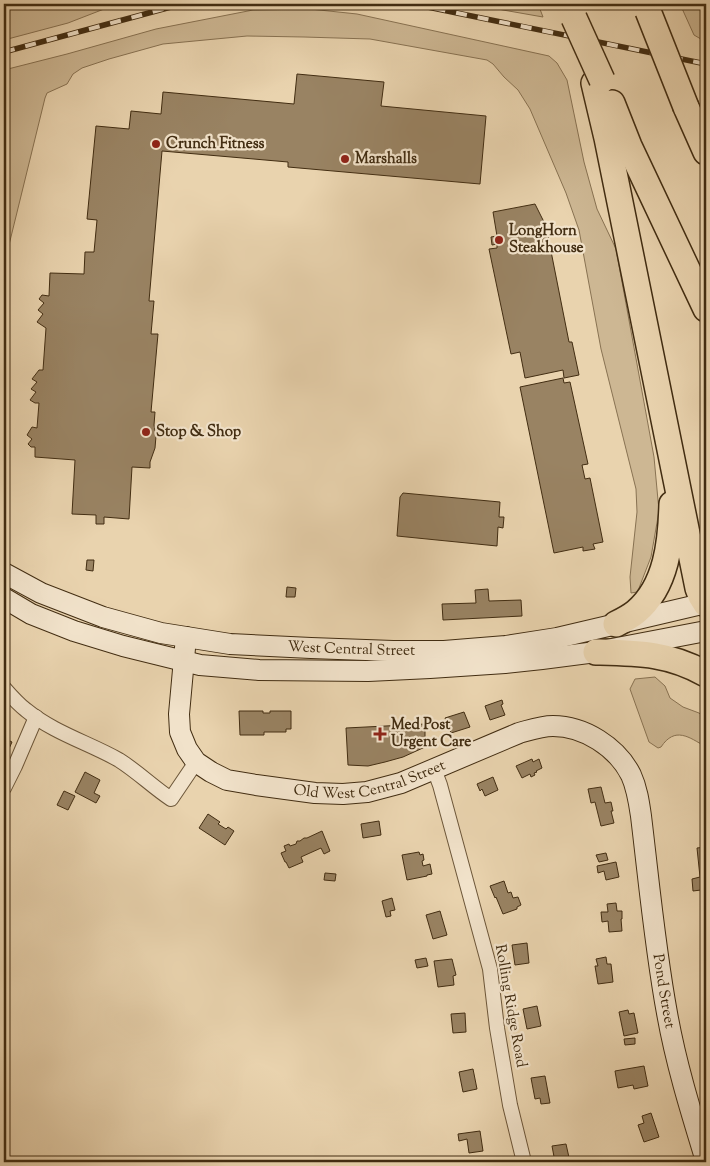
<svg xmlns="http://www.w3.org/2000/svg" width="710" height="1166" font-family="'Sorts Mill Goudy',serif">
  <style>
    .green { fill: #cdb793; stroke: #887252 }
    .building { fill: #998363; stroke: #422d12 }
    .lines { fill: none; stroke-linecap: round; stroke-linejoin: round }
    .street-casing { stroke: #6c5639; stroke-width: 16 }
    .secondary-casing { stroke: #422d12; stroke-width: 22 }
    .highway-casing { stroke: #422d12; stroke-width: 28 }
    .street { stroke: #f1e2ca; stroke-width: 14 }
    .secondary { stroke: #f1e2ca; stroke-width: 20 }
    .highway { stroke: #e9d3ae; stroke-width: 25 }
    .rail-casing { stroke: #422d12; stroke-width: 5.5 }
    .rail { stroke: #f1e2ca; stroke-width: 4; stroke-dasharray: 11; stroke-linecap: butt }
    .highway-bridge-casing { stroke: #422d12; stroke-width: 28; stroke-linecap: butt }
    .highway-bridge { stroke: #e9d3ae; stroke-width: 25 }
    .poi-dot { fill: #8f2418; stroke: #f1e2ca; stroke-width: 2 }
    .labels { text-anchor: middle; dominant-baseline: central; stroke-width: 4.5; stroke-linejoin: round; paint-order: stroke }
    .poi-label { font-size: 15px; font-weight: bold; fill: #422d12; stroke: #f1e2ca; text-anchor: start }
    .street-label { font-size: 15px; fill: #422d12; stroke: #f1e2ca }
  </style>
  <rect width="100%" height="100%" fill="#e9d3ae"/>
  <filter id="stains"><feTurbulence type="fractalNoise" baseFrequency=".004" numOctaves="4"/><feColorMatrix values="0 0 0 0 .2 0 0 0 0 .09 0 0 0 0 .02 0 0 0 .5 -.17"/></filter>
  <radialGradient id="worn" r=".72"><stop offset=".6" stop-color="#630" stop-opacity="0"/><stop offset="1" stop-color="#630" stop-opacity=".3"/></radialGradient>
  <g class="green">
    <path d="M4,4H117L68,23L4,40Z"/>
    <path d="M476,4H538L543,17L503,10Z"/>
    <path d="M680,4H706V42L694,35Z"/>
    <path d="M310,9L357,14L549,56L557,63L567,80L584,162L597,209L616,249L654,457L659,511L651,557L639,588L637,592L631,593L630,577L637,512L636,489L601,349L579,230L566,193L530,109L518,90L504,77L493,64L487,60L370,39L304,37L247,36L163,44L109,59L82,68L73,74L67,84L47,93L45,98L8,249L4,314V70L67,54L156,29L253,10Z"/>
    <path d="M655,677L665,686L670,698L683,707L699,713L706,719V747C689,737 675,726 661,747L658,748L649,742L630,689L635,679Z"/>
  </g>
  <g class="building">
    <path d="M297,74L384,82L381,106L486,116L480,184L288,167V162L162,151L149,301H154L151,334H158L151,412H155L154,425L156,436L155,448L150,462V468L132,467L129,519L104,517V524H96V515L72,514L75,460L35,457V447H31L28,444L32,439L27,435L32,427L37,428L39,403H35L30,400L36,392L31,389L37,382L32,379L39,370H43L46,328L37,322L43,314L38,310L44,303L39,299L42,295L49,296L50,273L84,274L85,252H94L97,220L87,219L96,126L129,129L131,111L161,114L163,92L294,104Z"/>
    <path d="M535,204L546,226L569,342H572L579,375L564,378L563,370L525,378L520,352L511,354L489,249L497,248V244L492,245L491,237L497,236L493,212Z"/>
    <path d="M563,378L564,383L570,382L588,464L582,465L585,479L590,478L603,542L593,544L595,549L583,551V547L554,553L520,387Z"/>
    <path d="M403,493L500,502L499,517H504L503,528L498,527L497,546L397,536L400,497Z"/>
    <path d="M87,560H94L93,571L86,570Z"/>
    <path d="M287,587L296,588L295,597H286Z"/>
    <path d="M488,589L489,601L521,600L522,616L443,620L442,604L476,603L475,590Z"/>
    <path d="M502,700L503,704L501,705L505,715L490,720L485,706Z"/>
    <path d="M239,711H263V713H270V711H291V729H286V732H264V735H240Z"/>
    <path d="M464,712L470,727L451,733L445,718Z"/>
    <path d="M425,724V747L403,757L385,762L368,766L348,765L346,728Z"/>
    <path d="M4,738L12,742L4,760Z"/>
    <path d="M532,759L533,762L539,759L542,768L536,771L537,772L534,773L535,775L531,777L530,774L522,778L516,766Z"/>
    <path d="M85,772L100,780L94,793L100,796L96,803L75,792Z"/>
    <path d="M493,777L498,790L485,796L482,789L480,791L477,784Z"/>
    <path d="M601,787L605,803L611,802L613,811H611L614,823L601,826L595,802L591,803L588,789Z"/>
    <path d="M64,791L75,796L68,810L57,805Z"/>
    <path d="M208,814L220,822L218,824L226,829L228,827L234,831L225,845L199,828Z"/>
    <path d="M379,821L381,835L363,838L361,824Z"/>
    <path d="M322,831L330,851L324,854L321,848L301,857L303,862L289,868L286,862H285L281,853L286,851L284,846L289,844L290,846L296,844L297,841H300L304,838H307Z"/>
    <path d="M706,847V920H705L701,890L693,891L692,879L700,877L697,848Z"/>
    <path d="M419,852L420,855L423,854L424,860L422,861L423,866L430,864L432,874L427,875V876L407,880L402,855Z"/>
    <path d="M606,853L608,860L599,862L596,855Z"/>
    <path d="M616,862L619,877L606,880L604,871L598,873L597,866Z"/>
    <path d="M325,873L336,874L335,881L324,880Z"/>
    <path d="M504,881L508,893L511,892L513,898L518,897L521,905L517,907V909L503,914L496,897L495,898L490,886Z"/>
    <path d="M392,898L395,910L390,911L391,916L386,917L382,901Z"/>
    <path d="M616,903L617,911H622V919H621L622,931L609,932L608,921L602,922L601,912H608L607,904Z"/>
    <path d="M440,911L447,935L433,939L426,915Z"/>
    <path d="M527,943L529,963L515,965L512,945Z"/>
    <path d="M606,957L607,964H611L613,982L598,984L595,966H598L596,959Z"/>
    <path d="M426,958L428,966L417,968L415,960Z"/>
    <path d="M452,959L456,975L453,976L454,985L438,987L434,961Z"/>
    <path d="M537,1006L541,1026L527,1029L523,1009Z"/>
    <path d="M628,1010L629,1014L634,1013L638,1033L624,1036L619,1012Z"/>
    <path d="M465,1013L466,1032L453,1033L451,1014Z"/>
    <path d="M635,1038V1044L625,1045L624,1039Z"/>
    <path d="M644,1066L648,1086L634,1089L633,1085L618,1088L615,1071Z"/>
    <path d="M473,1069L477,1089L463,1092L459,1072Z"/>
    <path d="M545,1076L550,1103L541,1104L540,1098L535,1099L531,1078Z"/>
    <path d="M651,1113L659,1137L644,1142L638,1125L644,1123L642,1116Z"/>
    <path d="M480,1131L483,1151L469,1153L467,1139L459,1141L458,1134Z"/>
    <path d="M566,1144L570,1162H555L552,1146Z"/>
  </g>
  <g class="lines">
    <g class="street-casing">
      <g id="street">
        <path d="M4,688C11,696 18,704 26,710C54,733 89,743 119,760C138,772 153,787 171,799L196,762"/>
        <path d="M434,769L440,785L490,969L497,1028L510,1105L524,1162"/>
        <path d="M4,788L15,766L36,717"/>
      </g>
    </g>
    <g class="secondary-casing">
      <g id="secondary">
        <path id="s1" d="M4,573L41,593L103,617L161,633L230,644L311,648L393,651H444L506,646L557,638L706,603"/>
        <path d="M4,598L31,614L74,631L123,646L200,665L259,670L368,671L430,668L505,663L542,659L596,652L706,631"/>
        <path id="s2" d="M186,637L179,714L180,732L187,749L196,762L211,772L227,780L256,785L315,793L343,794L367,792L401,783L519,733C530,730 541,726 553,726C584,726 617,747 631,775C637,788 639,802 641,816C649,882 655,948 667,1013C676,1064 691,1112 706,1161"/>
      </g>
    </g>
    <g class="highway-casing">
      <g id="highway">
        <path d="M594,83L607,138L698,588L701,596L706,604"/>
        <path d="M612,103L629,146L706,309"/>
        <path d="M686,107L706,152"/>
        <path d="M616,624C622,621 630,617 636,612C667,586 671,541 672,504"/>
        <path d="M596,652C639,653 668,653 706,674"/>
      </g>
    </g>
    <use href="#street" class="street"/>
    <use href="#secondary" class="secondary"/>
    <use href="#highway" class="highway"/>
    <g class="rail-casing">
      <g id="rail">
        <path d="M413,4L706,64"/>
        <path d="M4,52L182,4"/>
      </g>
    </g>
    <use href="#rail" class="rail"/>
    <g class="highway-bridge-casing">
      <g id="highway-bridge">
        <path d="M648,11L686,107"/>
        <path d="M574,18L602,80"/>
      </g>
    </g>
    <use href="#highway-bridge" class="highway-bridge"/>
  </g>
  <g class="poi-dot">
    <circle cx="156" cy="144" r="5"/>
    <circle cx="345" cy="159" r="5"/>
    <circle cx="499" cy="240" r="5"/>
    <circle cx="146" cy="432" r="5"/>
    <path d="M377.5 726.5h5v5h5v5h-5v5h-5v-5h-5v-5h5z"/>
  </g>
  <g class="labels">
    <g class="poi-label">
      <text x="166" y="144">Crunch Fitness</text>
      <text x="355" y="159">Marshalls</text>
      <text x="509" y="231">LongHorn<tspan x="509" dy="17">Steakhouse</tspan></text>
      <text x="156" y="432">Stop &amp; Shop</text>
      <text x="391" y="725">Med Post<tspan x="391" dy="17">Urgent Care</tspan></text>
    </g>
    <g class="street-label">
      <text stroke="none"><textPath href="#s1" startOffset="360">West Central Street</textPath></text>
      <text stroke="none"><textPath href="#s2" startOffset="311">Old West Central Street</textPath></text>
      <text stroke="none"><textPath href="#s2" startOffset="820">Pond Street</textPath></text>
      <text transform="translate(510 1006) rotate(80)">Rolling Ridge Road</text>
    </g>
  </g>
  <rect width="710" height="1166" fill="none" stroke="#e9d3ae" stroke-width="20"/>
  <rect x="5" y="5" width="700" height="1156" fill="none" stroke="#422d12" stroke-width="2.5"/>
  <rect x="10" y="10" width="690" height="1146" fill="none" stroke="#422d12"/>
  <rect width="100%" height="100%" filter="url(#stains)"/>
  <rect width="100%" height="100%" fill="url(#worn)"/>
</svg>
